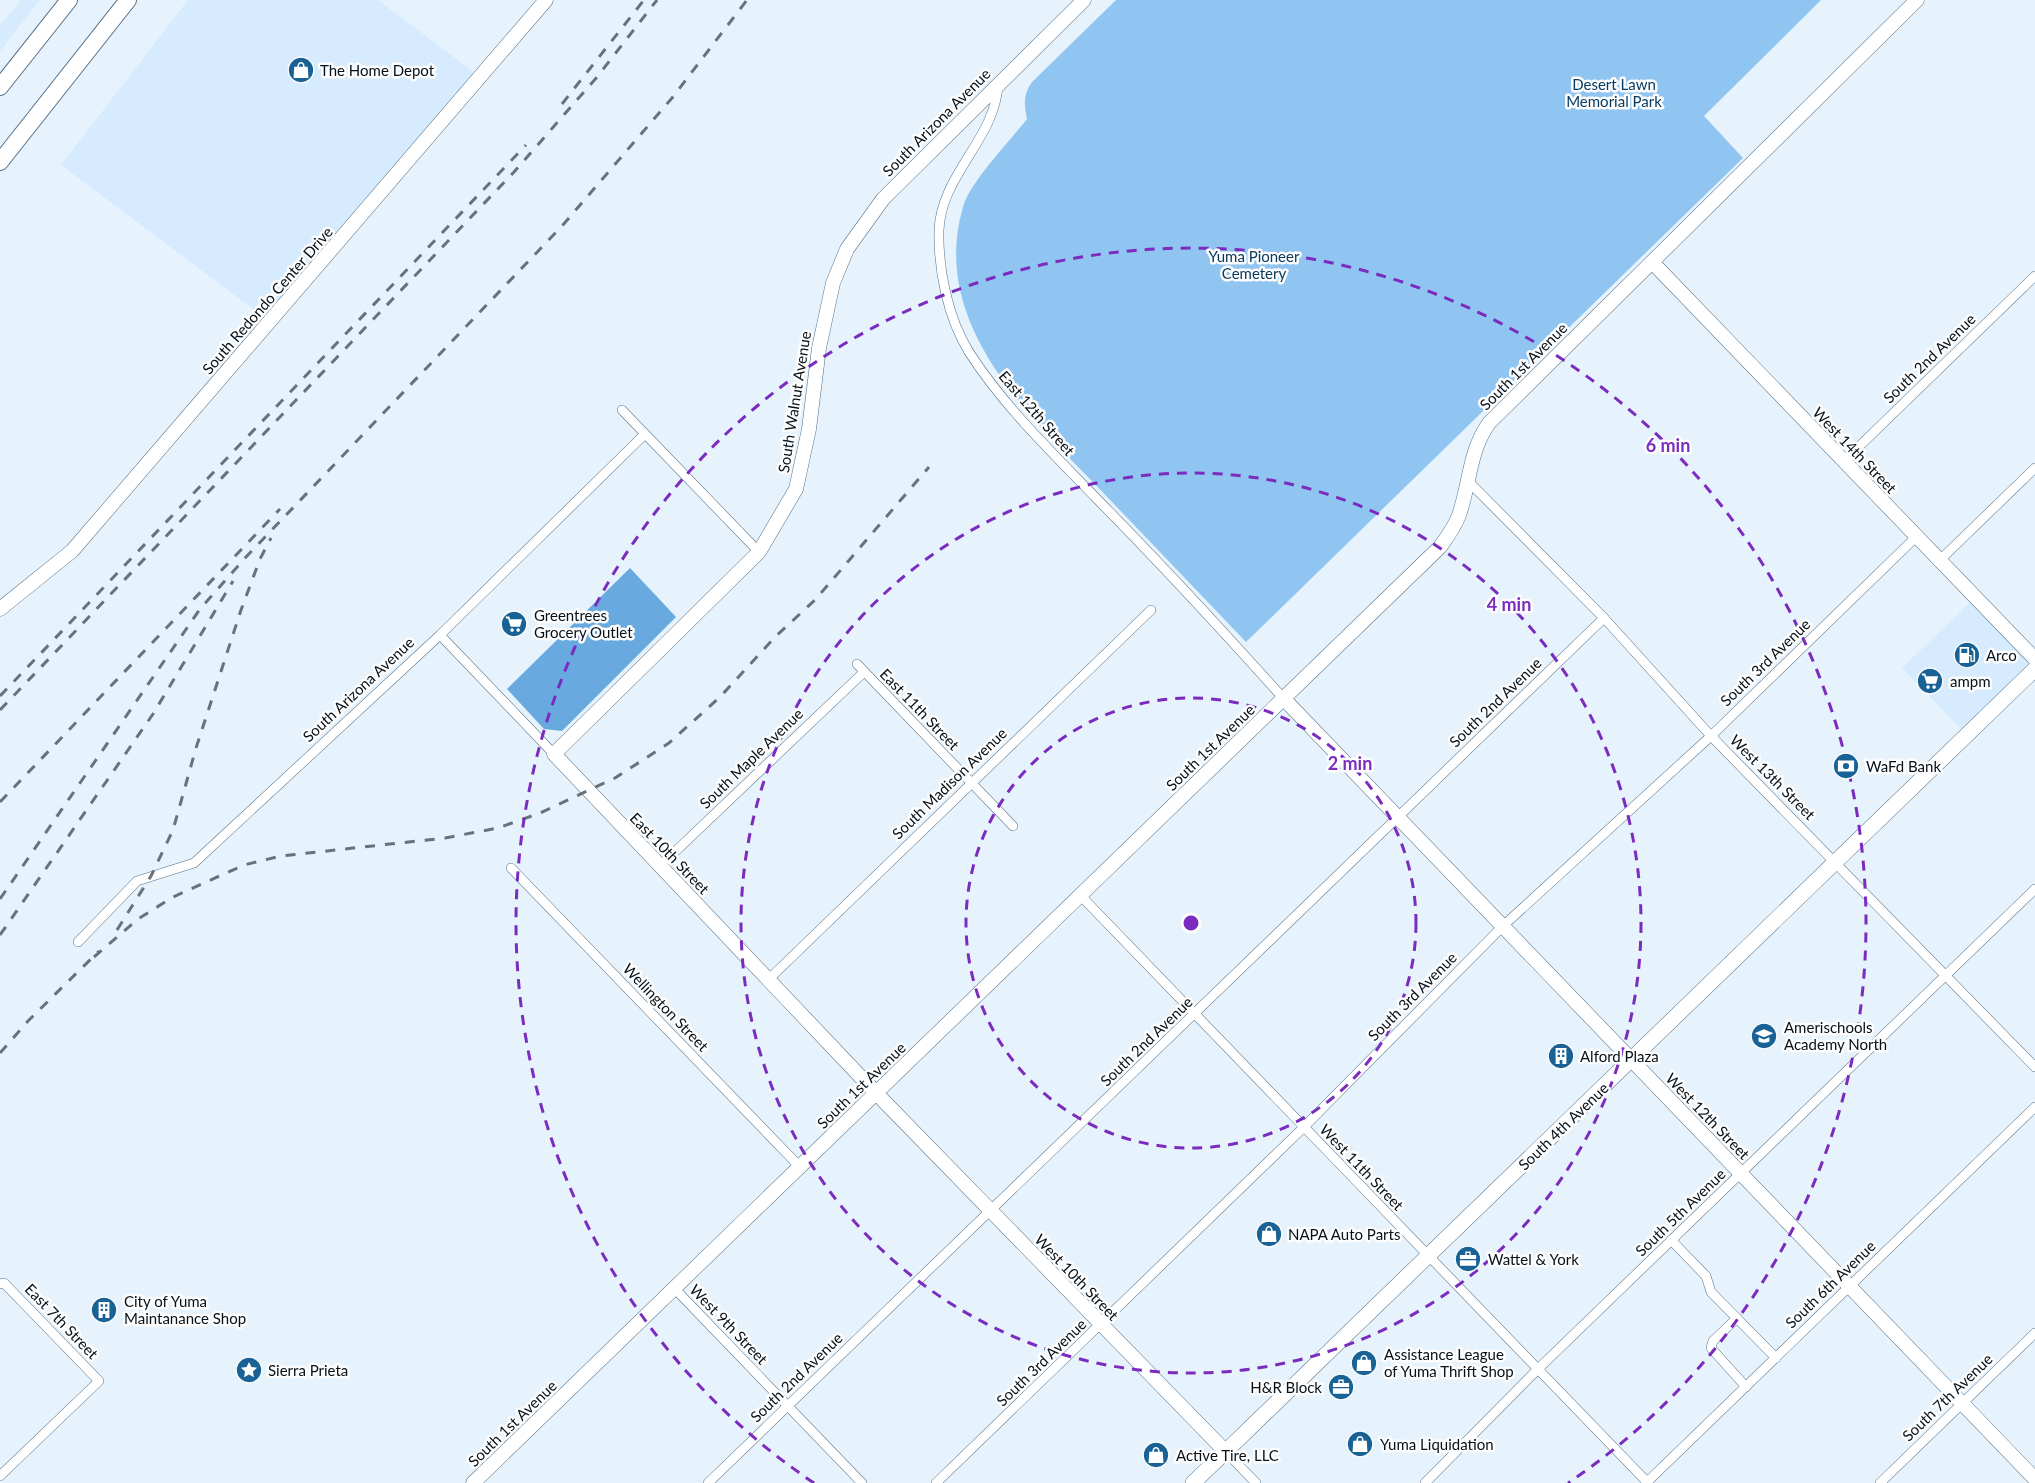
<svg xmlns="http://www.w3.org/2000/svg" width="2035" height="1483" font-family="Lato,sans-serif">
  <style>
    .built { fill: #d6ebfd }
    .green { fill: #90c5f1 }
    .water { fill: #68aae0 }
    .lines { fill: none; stroke-linecap: round; stroke-linejoin: round }
    .street-casing { stroke: #567086; stroke-width: 10 }
    .secondary-casing { stroke: #567086; stroke-width: 15 }
    .primary-casing { stroke: #567086; stroke-width: 16 }
    .highway-casing { stroke: #567086; stroke-width: 18 }
    .street { stroke: #fff; stroke-width: 9 }
    .secondary { stroke: #fff; stroke-width: 14 }
    .primary { stroke: #fff; stroke-width: 15 }
    .highway { stroke: #fff; stroke-width: 16 }
    .rail { stroke: #67727b; stroke-width: 3; stroke-dasharray: 10 10; stroke-linecap: butt }
    .ring { fill: none; stroke: #7b2cbf; stroke-width: 3; stroke-dasharray: 10 8 }
    .labels { text-anchor: middle; dominant-baseline: central; stroke-width: 5; stroke-linejoin: round; paint-order: stroke }
    .poi-label { font-size: 15px; fill: #061018; stroke: #fdfdfd; text-anchor: start }
    .park-label { font-size: 15px; fill: #073c60; stroke: #fdfdfd }
    .street-label { font-size: 15px; fill: #061018; stroke: #fdfdfd }
    .centre { fill: #7b2cbf; stroke: #fdfdfd; stroke-width: 3 }
    .ring-label { font-size: 18px; text-anchor: middle; font-weight: bold; fill: #7b2cbf; stroke: #fdfdfd; stroke-width: 5; stroke-linejoin: round; paint-order: stroke }
  </style>
  <rect width="100%" height="100%" fill="#e6f2fc"/>
  <g class="built">
    <path d="M21,0H40L0,51V26Z"/>
    <path d="M188,0H378L479,76L269,321L61,165Z"/>
    <path d="M1975,598L2035,659L1967,735L1902,668Z"/>
  </g>
  <path class="green" d="M1116,0H1821L1704,116L1743,158L1246,642C1202,596 1158,550 1114,504C1040,426 927,329 963,207C970,182 1011,140 1027,119C1024,104 1023,95 1032,82Z"/>
  <path class="water" d="M630,568L676,617L562,731L544,729L507,689Z"/>
  <g class="lines">
    <g class="street-casing">
      <g id="street">
        <path d="M998,85C995,139 941,175 939,230C938,270 948,318 969,352C1005,408 1052,452 1097,499C1161,564 1223,631 1283,698"/>
        <path d="M622,410L759,552"/>
        <path d="M1843,462L2035,276"/>
        <path d="M1468,481L1604,618L1711,736L2035,1067"/>
        <path d="M1938,562L2035,468"/>
        <path d="M440,635L554,754"/>
        <path d="M857,664L1013,826"/>
        <path d="M659,867L864,672"/>
        <path d="M511,868L799,1166"/>
        <path d="M1081,896L1648,1483"/>
        <path d="M78,942L137,881L194,863L440,635L645,434"/>
        <path d="M769,979L1151,610"/>
        <path d="M1671,1240L1706,1276L1711,1292L1776,1358"/>
        <path d="M0,1284L4,1283L99,1381L0,1476"/>
        <path d="M675,1289L862,1483"/>
        <path d="M1737,1318L1713,1341L1711,1348L1746,1387"/>
        <path d="M1226,1452L1256,1483"/>
        <path d="M708,1483L1604,618"/>
        <path d="M936,1483L1303,1128L1503,926L1711,736L1916,537"/>
        <path d="M1425,1483L1538,1369L2035,889"/>
        <path d="M1646,1483L2035,1107"/>
        <path d="M1880,1483L2035,1333"/>
      </g>
    </g>
    <g class="secondary-casing">
      <g id="secondary">
        <path d="M1084,0L883,199L847,249L833,283L819,348L809,429L796,489L759,552L554,754L876,1093L1226,1452"/>
        <path d="M1652,262L2035,659"/>
        <path d="M0,609L72,551L546,0"/>
        <path d="M1283,698L2035,1479"/>
        <path d="M473,1483L1440,547C1447,537 1455,527 1459,515C1470,484 1469,451 1489,423L1917,0"/>
      </g>
    </g>
    <g class="primary-casing">
      <path id="primary" d="M1193,1483L2035,669"/>
    </g>
    <g class="highway-casing">
      <g id="highway">
        <path d="M0,87L69,0"/>
        <path d="M0,162L128,0"/>
      </g>
    </g>
    <use href="#street" class="street"/>
    <use href="#secondary" class="secondary"/>
    <use href="#primary" class="primary"/>
    <use href="#highway" class="highway"/>
    <g class="rail">
      <path d="M562,104L644,0"/>
      <path d="M0,696L526,145"/>
      <path d="M0,710L514,172L597,77L657,0"/>
      <path d="M0,802L280,509"/>
      <path d="M0,899L200,609L246,557L562,226L672,98L747,0"/>
      <path d="M117,930L151,876L173,830L196,748L241,610L260,559L271,538"/>
      <path d="M0,935L153,714L233,581"/>
      <path d="M94,957L138,919L173,897L244,865L281,856L445,838L498,828L540,813L615,778L669,743L720,697L776,636L815,600L929,467"/>
      <path d="M0,1053L28,1021L99,951"/>
    </g>
  </g>
  <g class="ring">
    <circle cx="1191" cy="923" r="225"/>
    <circle cx="1191" cy="923" r="450"/>
    <path d="M814 1483A675 675 0 1 1 1568 1483"/>
  </g>
  <defs>
    <g id="shop-disc" transform="scale(1.35)"><circle r="9.5" fill="#186295" stroke="#fdfdfd"/><path d="M-5-2.5h2.3a2.7 3.5 0 0 1 5.4 0H5L5.5 6h-11ZM-1.5-2.5h3a1.5 2.3 0 0 0-3 0Z" fill="#fff"/></g>
    <g id="supermarket-disc" transform="scale(1.35)"><circle r="9.5" fill="#186295" stroke="#fdfdfd"/><path d="M-6-5.5h2.5l.6 2H6L4.5 2H-2.5L-4.4-4H-6ZM-1.5 3.2a1.3 1.3 0 1 0 .1 0ZM3 3.2a1.3 1.3 0 1 0 .1 0Z" fill="#fff"/></g>
    <g id="fuel-disc" transform="scale(1.35)"><circle r="9.5" fill="#186295" stroke="#fdfdfd"/><path d="M-5.5-6h7V0h2V4h1.3V-2.5L3-4.5l.8-.8L6-3V5H2.5V1h-1V6h-7ZM-4.2-4.7v3.2H.2V-4.7Z" fill="#fff"/></g>
    <g id="bank-disc" transform="scale(1.35)"><circle r="9.5" fill="#186295" stroke="#fdfdfd"/><path d="M-6-4H6V4H-6ZM0-2.3a2.3 2.3 0 1 0 0 4.6a2.3 2.3 0 1 0 0-4.6Z" fill="#fff"/></g>
    <g id="school-disc" transform="scale(1.35)"><circle r="9.5" fill="#186295" stroke="#fdfdfd"/><path d="M0-5L7-2L0 1L-7-2ZM-4 1L0 2.5L4 1V4Q0 6-4 4Z" fill="#fff"/></g>
    <g id="building-disc" transform="scale(1.35)"><circle r="9.5" fill="#186295" stroke="#fdfdfd"/><path d="M-4-6H4V6H1V3H-1V6H-4ZM-2.5-4.3h1.7v1.8h-1.7ZM.8-4.3h1.7v1.8H.8ZM-2.5-1h1.7V.8h-1.7ZM.8-1h1.7V.8H.8Z" fill="#fff"/></g>
    <g id="office-disc" transform="scale(1.35)"><circle r="9.5" fill="#186295" stroke="#fdfdfd"/><path d="M-6-3h4V-5.5h4V-3h4V5H-6ZM-1-4.5V-3h2v-1.5ZM-6 0V1H6V0Z" fill="#fff"/></g>
    <g id="sight-disc" transform="scale(1.35)"><circle r="9.5" fill="#186295" stroke="#fdfdfd"/><path d="M0-6L1.8-2.2L6-1.7L2.9 1.2L3.7 5.4L0 3.3L-3.7 5.4L-2.9 1.2L-6-1.7L-1.8-2.2Z" fill="#fff"/></g>
  </defs>
  <g fill-rule="evenodd">
    <use href="#shop-disc" x="301" y="70"/>
    <use href="#supermarket-disc" x="514" y="624"/>
    <use href="#fuel-disc" x="1967" y="655"/>
    <use href="#supermarket-disc" x="1930" y="681"/>
    <use href="#bank-disc" x="1846" y="766"/>
    <use href="#school-disc" x="1764" y="1036"/>
    <use href="#building-disc" x="1561" y="1056"/>
    <use href="#shop-disc" x="1269" y="1234"/>
    <use href="#office-disc" x="1468" y="1259"/>
    <use href="#building-disc" x="104" y="1310"/>
    <use href="#shop-disc" x="1364" y="1363"/>
    <use href="#sight-disc" x="249" y="1370"/>
    <use href="#office-disc" x="1341" y="1387"/>
    <use href="#shop-disc" x="1360" y="1444"/>
    <use href="#shop-disc" x="1156" y="1455"/>
  </g>
  <g class="labels">
    <g class="poi-label">
      <text x="320" y="70">The Home Depot</text>
      <text x="534" y="615">Greentrees<tspan x="534" dy="17">Grocery Outlet</tspan></text>
      <text x="1986" y="655">Arco</text>
      <text x="1950" y="681">ampm</text>
      <text x="1866" y="766">WaFd Bank</text>
      <text x="1784" y="1027">Amerischools<tspan x="1784" dy="17">Academy North</tspan></text>
      <text x="1580" y="1056">Alford Plaza</text>
      <text x="1288" y="1234">NAPA Auto Parts</text>
      <text x="1488" y="1259">Wattel &amp; York</text>
      <text x="124" y="1301">City of Yuma<tspan x="124" dy="17">Maintanance Shop</tspan></text>
      <text x="1384" y="1354">Assistance League<tspan x="1384" dy="17">of Yuma Thrift Shop</tspan></text>
      <text x="268" y="1370">Sierra Prieta</text>
      <text x="1322" y="1387" text-anchor="end">H&amp;R Block</text>
      <text x="1380" y="1444">Yuma Liquidation</text>
      <text x="1176" y="1455">Active Tire, LLC</text>
    </g>
    <g class="park-label">
      <text x="1614" y="84">Desert Lawn<tspan x="1614" dy="17">Memorial Park</tspan></text>
      <text x="1254" y="256">Yuma Pioneer<tspan x="1254" dy="17">Cemetery</tspan></text>
    </g>
    <g class="street-label">
      <text transform="translate(936 122) rotate(-45)">South Arizona Avenue</text>
      <text transform="translate(267 300) rotate(-49)">South Redondo Center Drive</text>
      <text transform="translate(1929 358) rotate(-44)">South 2nd Avenue</text>
      <text transform="translate(1523 366) rotate(-45)">South 1st Avenue</text>
      <text transform="translate(794 402) rotate(-81)">South Walnut Avenue</text>
      <text transform="translate(1037 413) rotate(49)">East 12th Street</text>
      <text transform="translate(1855 450) rotate(46)">West 14th Street</text>
      <text transform="translate(1765 662) rotate(-44)">South 3rd Avenue</text>
      <text transform="translate(358 689) rotate(-43)">South Arizona Avenue</text>
      <text transform="translate(1495 702) rotate(-44)">South 2nd Avenue</text>
      <text transform="translate(920 709) rotate(46)">East 11th Street</text>
      <text transform="translate(1210 747) rotate(-44)">South 1st Avenue</text>
      <text transform="translate(751 758) rotate(-44)">South Maple Avenue</text>
      <text transform="translate(1773 777) rotate(45)">West 13th Street</text>
      <text transform="translate(949 783) rotate(-44)">South Madison Avenue</text>
      <text transform="translate(670 853) rotate(46)">East 10th Street</text>
      <text transform="translate(1412 996) rotate(-45)">South 3rd Avenue</text>
      <text transform="translate(666 1007) rotate(46)">Wellington Street</text>
      <text transform="translate(1146 1041) rotate(-44)">South 2nd Avenue</text>
      <text transform="translate(861 1085) rotate(-44)">South 1st Avenue</text>
      <text transform="translate(1708 1116) rotate(46)">West 12th Street</text>
      <text transform="translate(1563 1126) rotate(-44)">South 4th Avenue</text>
      <text transform="translate(1362 1167) rotate(46)">West 11th Street</text>
      <text transform="translate(1680 1212) rotate(-44)">South 5th Avenue</text>
      <text transform="translate(1077 1277) rotate(46)">West 10th Street</text>
      <text transform="translate(1830 1284) rotate(-44)">South 6th Avenue</text>
      <text transform="translate(62 1321) rotate(46)">East 7th Street</text>
      <text transform="translate(729 1324) rotate(46)">West 9th Street</text>
      <text transform="translate(1041 1362) rotate(-44)">South 3rd Avenue</text>
      <text transform="translate(796 1377) rotate(-44)">South 2nd Avenue</text>
      <text transform="translate(1947 1397) rotate(-44)">South 7th Avenue</text>
      <text transform="translate(512 1423) rotate(-44)">South 1st Avenue</text>
    </g>
  </g>
  <circle cx="1191" cy="923" r="9" class="centre"/>
  <g class="ring-label">
    <text x="1668" y="452">6 min</text>
    <text x="1509" y="611">4 min</text>
    <text x="1350" y="770">2 min</text>
  </g>
</svg>
